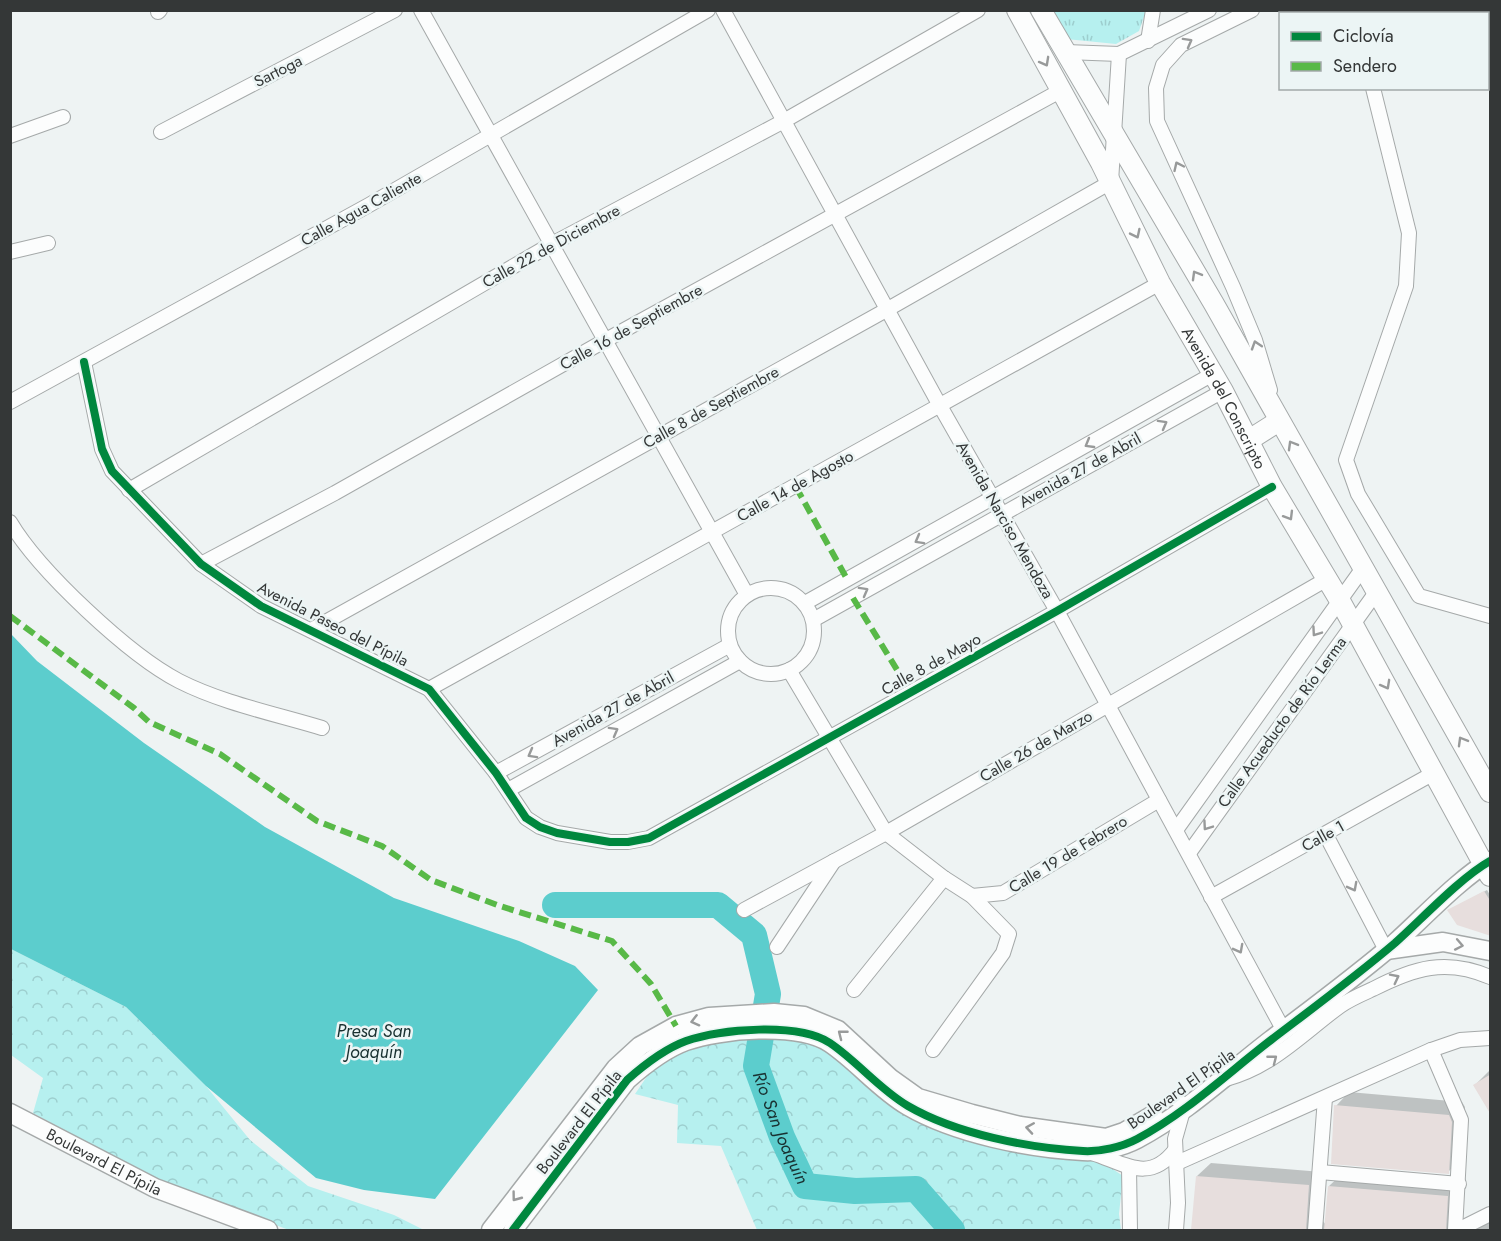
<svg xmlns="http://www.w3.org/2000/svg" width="1501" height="1241" font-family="Jost,sans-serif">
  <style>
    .grass { fill: url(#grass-tufts) }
    .forest { fill: url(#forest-crowns) }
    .water { fill: #5ccdcd }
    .shadow { fill: #0003 }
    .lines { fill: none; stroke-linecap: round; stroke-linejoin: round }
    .river { stroke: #5ccdcd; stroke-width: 26 }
    .building { fill: #e7dedd }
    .minor-casing { stroke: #a5a9a9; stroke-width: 16 }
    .tertiary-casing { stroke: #a5a9a9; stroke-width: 21 }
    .secondary-casing { stroke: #a5a9a9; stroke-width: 22 }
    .minor { stroke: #fcfdfd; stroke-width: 14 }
    .tertiary { stroke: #fcfdfd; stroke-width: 18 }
    .secondary { stroke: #fcfdfd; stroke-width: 20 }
    .quiet { stroke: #58b947; stroke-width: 6; stroke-dasharray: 12 6; stroke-linecap: butt }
    .cycleway-casing { stroke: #ecf5f5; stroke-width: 11 }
    .cycleway { stroke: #00873e; stroke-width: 8 }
    .oneway { stroke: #989a9a }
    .labels { text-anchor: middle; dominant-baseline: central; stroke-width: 5; stroke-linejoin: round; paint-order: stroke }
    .street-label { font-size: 16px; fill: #343737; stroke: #ecf5f5 }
    .water-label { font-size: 18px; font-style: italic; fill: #193131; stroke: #ecf5f5 }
  </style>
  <defs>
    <pattern id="grass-tufts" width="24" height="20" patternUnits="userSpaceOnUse" patternTransform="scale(1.5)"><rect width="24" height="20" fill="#b6f0ef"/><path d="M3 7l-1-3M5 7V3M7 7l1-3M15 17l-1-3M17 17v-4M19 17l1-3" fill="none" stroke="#9dcece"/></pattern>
    <pattern id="forest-crowns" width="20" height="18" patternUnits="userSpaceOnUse" patternTransform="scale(1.5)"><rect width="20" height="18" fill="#b6f0ef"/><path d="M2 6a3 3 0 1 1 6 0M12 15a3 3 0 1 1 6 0" fill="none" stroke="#9dcece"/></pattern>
  </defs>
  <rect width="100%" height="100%" fill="#eef3f3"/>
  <path class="grass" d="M1050,11H1146L1139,31L1116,44L1066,39Z"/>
  <g class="forest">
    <path d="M11,949L126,1007L206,1086L250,1140L308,1186L394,1215L424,1230H289L158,1181L33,1113L43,1078L11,1055Z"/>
    <path d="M737,1037L813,1040L898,1105L1101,1161L1123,1176L1119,1214L1121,1230H757L721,1146L677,1143L678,1105L635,1094L656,1063L709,1039Z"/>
  </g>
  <path class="water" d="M11,634L37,661L144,743L265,827L394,898L519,941L575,966L598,990L435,1199L364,1190L316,1178L206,1086L126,1007L11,949Z"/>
  <g class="shadow">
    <path d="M1487,890L1490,895V934L1449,910Z"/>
    <path d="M1490,1070V1112L1475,1085Z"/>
    <path d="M1349,1092L1462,1102L1465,1107L1462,1158L1448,1172L1336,1106Z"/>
    <path d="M1211,1163L1322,1172L1319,1216L1326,1225L1329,1186L1343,1173L1461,1182L1460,1230H1193L1197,1176Z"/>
    <path d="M1490,1218V1230H1475L1483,1222Z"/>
  </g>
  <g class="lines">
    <path class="river" id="s1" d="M555,905H718L754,935L768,994L756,1066L782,1137L805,1186L855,1191L916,1189L952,1230"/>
  </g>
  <g class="building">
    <path d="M1484,891L1491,902V936L1457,925L1447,910Z"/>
    <path d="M1491,1074V1115L1473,1085Z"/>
    <path d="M1334,1105L1449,1115L1452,1122L1449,1174L1331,1164Z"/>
    <path d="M1196,1176L1309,1185L1306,1230H1191Z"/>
    <path d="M1328,1186L1448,1196L1446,1230H1324Z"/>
  </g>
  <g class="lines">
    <g class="minor-casing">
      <g id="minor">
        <path d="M421,10L747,595"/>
        <path d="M723,10L939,404L1057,611L1284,1031"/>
        <path d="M1252,10L1181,45L1163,65L1156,88L1157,121L1233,287L1255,340L1270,390"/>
        <path d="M1362,10V14"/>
        <path d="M158,12L160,10"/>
        <path d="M1148,41L1153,10"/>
        <path d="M1066,52L1119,54L1209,10"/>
        <path d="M1373,88L1409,233L1406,286L1346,460L1358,494L1419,596L1490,616"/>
        <path d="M161,132L395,10"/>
        <path d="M10,136L63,117"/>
        <path d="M10,252L48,243"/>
        <path d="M84,362L102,449L112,471L201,564L261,606L429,689L496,773L526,818L540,827L557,833L610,842H628L649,838L1057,611L1272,487"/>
        <path d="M10,402L369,205L708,10"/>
        <path d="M129,490L550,245L782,122L978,10"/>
        <path d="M10,522C39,571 129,655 179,681C222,703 276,714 322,728"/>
        <path d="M201,564L335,493L606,340L1060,91"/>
        <circle cx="771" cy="631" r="43"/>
        <path d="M805,603L1213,374"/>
        <path d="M813,620L1223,391"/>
        <path d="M311,630L888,309L1111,182L1119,54"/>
        <path d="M789,670L886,833L944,878L972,896L1009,934L1003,953L933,1050"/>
        <path d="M429,689L1160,283"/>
        <path d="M496,773L730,645"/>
        <path d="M508,790L740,661"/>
        <path d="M1176,830L1363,568"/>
        <path d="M1326,835L1386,950"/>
        <path d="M1189,853L1377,591"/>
        <path d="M972,896L1003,893L1159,800"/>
        <path d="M1211,897L1434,773"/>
        <path d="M744,910L886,833L1327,579"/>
        <path d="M777,947L834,861"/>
        <path d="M854,990L944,878"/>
        <path d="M1431,1050L1461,1120L1455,1230"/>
        <path d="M1226,1079C1272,1067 1303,1033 1340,1006C1350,999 1362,994 1373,989C1414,968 1446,958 1490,977"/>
        <path d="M1092,1153C1124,1163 1149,1184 1175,1150"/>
        <path d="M1177,1163L1431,1050L1460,1040L1490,1038"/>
        <path d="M1129,1168L1130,1230"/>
        <path d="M1320,1172L1459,1184"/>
        <path d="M1176,1230L1178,1203L1175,1139L1184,1107L1178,1100"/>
        <path d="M1315,1230L1325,1098"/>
        <path d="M1458,1230L1490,1214"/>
      </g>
    </g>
    <g class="tertiary-casing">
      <g id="tertiary">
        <path d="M1386,950L1443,942L1490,951"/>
        <path id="s2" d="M10,1113L155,1188L268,1230"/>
        <path d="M491,1230L616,1068L640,1046L676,1026L709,1017L774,1013L804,1016L838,1030L890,1078L918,1098L972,1114L1020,1126L1106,1138L1124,1132L1153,1115"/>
        <path d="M513,1230L627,1080C645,1064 664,1049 686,1041C720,1029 798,1022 830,1043C858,1062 879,1089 908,1106C956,1134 1029,1148 1083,1151C1100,1152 1122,1147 1137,1139C1186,1113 1228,1073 1271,1040C1313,1008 1355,977 1395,943C1422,919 1460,878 1490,861"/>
      </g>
    </g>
    <g class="secondary-casing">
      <g id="secondary">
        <path id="s3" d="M1017,10L1101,163L1160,283L1223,391L1272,487L1339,599L1490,876"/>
        <path d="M1041,10L1214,304L1490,792"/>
        <path d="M1249,440L1279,421"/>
      </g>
    </g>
    <use href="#minor" class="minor"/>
    <use href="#tertiary" class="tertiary"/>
    <use href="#secondary" class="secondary"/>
    <g class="quiet">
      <path d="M796,487L847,579"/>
      <path d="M853,598L910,691"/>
      <path d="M10,616L134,708L149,722L220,754L317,821L382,846L431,880L500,906L612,941L651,984L676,1026"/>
    </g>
    <g class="cycleway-casing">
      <g id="cycleway">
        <path d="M84,362L102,449L112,471L201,564L261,606L429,689L496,773L526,818L540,827L557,833L610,842H628L649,838L1057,611L1272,487"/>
        <path d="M513,1230L627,1080C645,1064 664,1049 686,1041C720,1029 798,1022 830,1043C858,1062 879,1089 908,1106C956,1134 1029,1148 1083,1151C1100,1152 1122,1147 1137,1139C1186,1113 1228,1073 1271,1040C1313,1008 1355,977 1395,943C1422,919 1460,878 1490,861"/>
      </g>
    </g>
    <use href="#cycleway" class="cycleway"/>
  </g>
  <defs><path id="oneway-chevron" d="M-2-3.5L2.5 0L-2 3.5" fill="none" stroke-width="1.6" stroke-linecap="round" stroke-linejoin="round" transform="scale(1.5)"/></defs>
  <g class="oneway">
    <use href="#oneway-chevron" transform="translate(1188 42) rotate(-29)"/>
    <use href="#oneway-chevron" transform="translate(1045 62) rotate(61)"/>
    <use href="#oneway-chevron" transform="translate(1178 166) rotate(-115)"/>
    <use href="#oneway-chevron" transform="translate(1136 234) rotate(64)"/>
    <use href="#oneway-chevron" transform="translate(1196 275) rotate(-120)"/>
    <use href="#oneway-chevron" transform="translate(1256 345) rotate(-108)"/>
    <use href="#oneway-chevron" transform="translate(1163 424) rotate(-29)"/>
    <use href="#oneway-chevron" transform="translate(1089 444) rotate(150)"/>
    <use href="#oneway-chevron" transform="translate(1292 445) rotate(-120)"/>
    <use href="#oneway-chevron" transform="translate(1289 516) rotate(59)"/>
    <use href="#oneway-chevron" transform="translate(919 540) rotate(151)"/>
    <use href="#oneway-chevron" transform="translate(864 591) rotate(-29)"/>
    <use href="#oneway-chevron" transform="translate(1316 632) rotate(125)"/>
    <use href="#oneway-chevron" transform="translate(1386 685) rotate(61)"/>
    <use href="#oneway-chevron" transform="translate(614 731) rotate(-29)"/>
    <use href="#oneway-chevron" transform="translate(1462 741) rotate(-120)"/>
    <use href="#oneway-chevron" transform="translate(532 754) rotate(151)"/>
    <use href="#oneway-chevron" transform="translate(1207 826) rotate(125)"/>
    <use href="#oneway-chevron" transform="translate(1353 887) rotate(62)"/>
    <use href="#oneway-chevron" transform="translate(1459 945) rotate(11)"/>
    <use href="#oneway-chevron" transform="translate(1239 949) rotate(62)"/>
    <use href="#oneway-chevron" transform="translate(1395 978) rotate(-27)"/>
    <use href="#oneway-chevron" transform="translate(695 1021) rotate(166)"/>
    <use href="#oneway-chevron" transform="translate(842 1034) rotate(-142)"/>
    <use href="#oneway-chevron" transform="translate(1273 1059) rotate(-38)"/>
    <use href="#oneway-chevron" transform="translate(1030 1128) rotate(-171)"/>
    <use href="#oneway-chevron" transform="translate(516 1197) rotate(127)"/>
  </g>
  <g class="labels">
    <g class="street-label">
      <text transform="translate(278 71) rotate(-27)">Sartoga</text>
      <text transform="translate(361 209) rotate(-29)">Calle Agua Caliente</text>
      <text transform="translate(551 246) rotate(-29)">Calle 22 de Diciembre</text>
      <text transform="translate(631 327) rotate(-29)">Calle 16 de Septiembre</text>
      <text stroke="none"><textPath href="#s3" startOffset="440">Avenida del Conscripto</textPath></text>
      <text transform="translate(711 407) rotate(-29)">Calle 8 de Septiembre</text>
      <text transform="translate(1080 470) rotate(-29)">Avenida 27 de Abril</text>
      <text transform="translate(795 486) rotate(-29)">Calle 14 de Agosto</text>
      <text transform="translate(1005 520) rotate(60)">Avenida Narciso Mendoza</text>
      <text transform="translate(333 624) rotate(27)">Avenida Paseo del Pípila</text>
      <text transform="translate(931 664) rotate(-29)">Calle 8 de Mayo</text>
      <text transform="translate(613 709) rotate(-29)">Avenida 27 de Abril</text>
      <text transform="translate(1282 722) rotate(-54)">Calle Acueducto de Río Lerma</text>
      <text transform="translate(1036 746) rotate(-30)">Calle 26 de Marzo</text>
      <text transform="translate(1323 836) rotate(-29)">Calle 1</text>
      <text transform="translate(1068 854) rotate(-31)">Calle 19 de Febrero</text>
      <text transform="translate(1181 1089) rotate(-35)">Boulevard El Pípila</text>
      <text transform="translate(579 1122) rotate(-52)">Boulevard El Pípila</text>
      <text stroke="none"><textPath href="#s2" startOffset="106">Boulevard El Pípila</textPath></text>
    </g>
    <g class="water-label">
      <text x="374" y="1031">Presa San<tspan x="374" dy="21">Joaquín</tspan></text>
      <text stroke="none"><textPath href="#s1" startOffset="410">Río San Joaquín</textPath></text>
    </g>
  </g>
  <rect width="1501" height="1241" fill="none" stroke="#343737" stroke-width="24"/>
  <rect x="1279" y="12" width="210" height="78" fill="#ecf5f5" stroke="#a2a9a9" stroke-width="1.5"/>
  <rect x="1291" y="32" width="30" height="9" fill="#00873e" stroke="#a2a9a9" stroke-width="1.5"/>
  <text x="1333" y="42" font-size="18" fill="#343737">Ciclovía</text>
  <rect x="1291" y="62" width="30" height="9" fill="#58b947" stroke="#a2a9a9" stroke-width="1.5"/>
  <text x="1333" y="72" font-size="18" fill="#343737">Sendero</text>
</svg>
